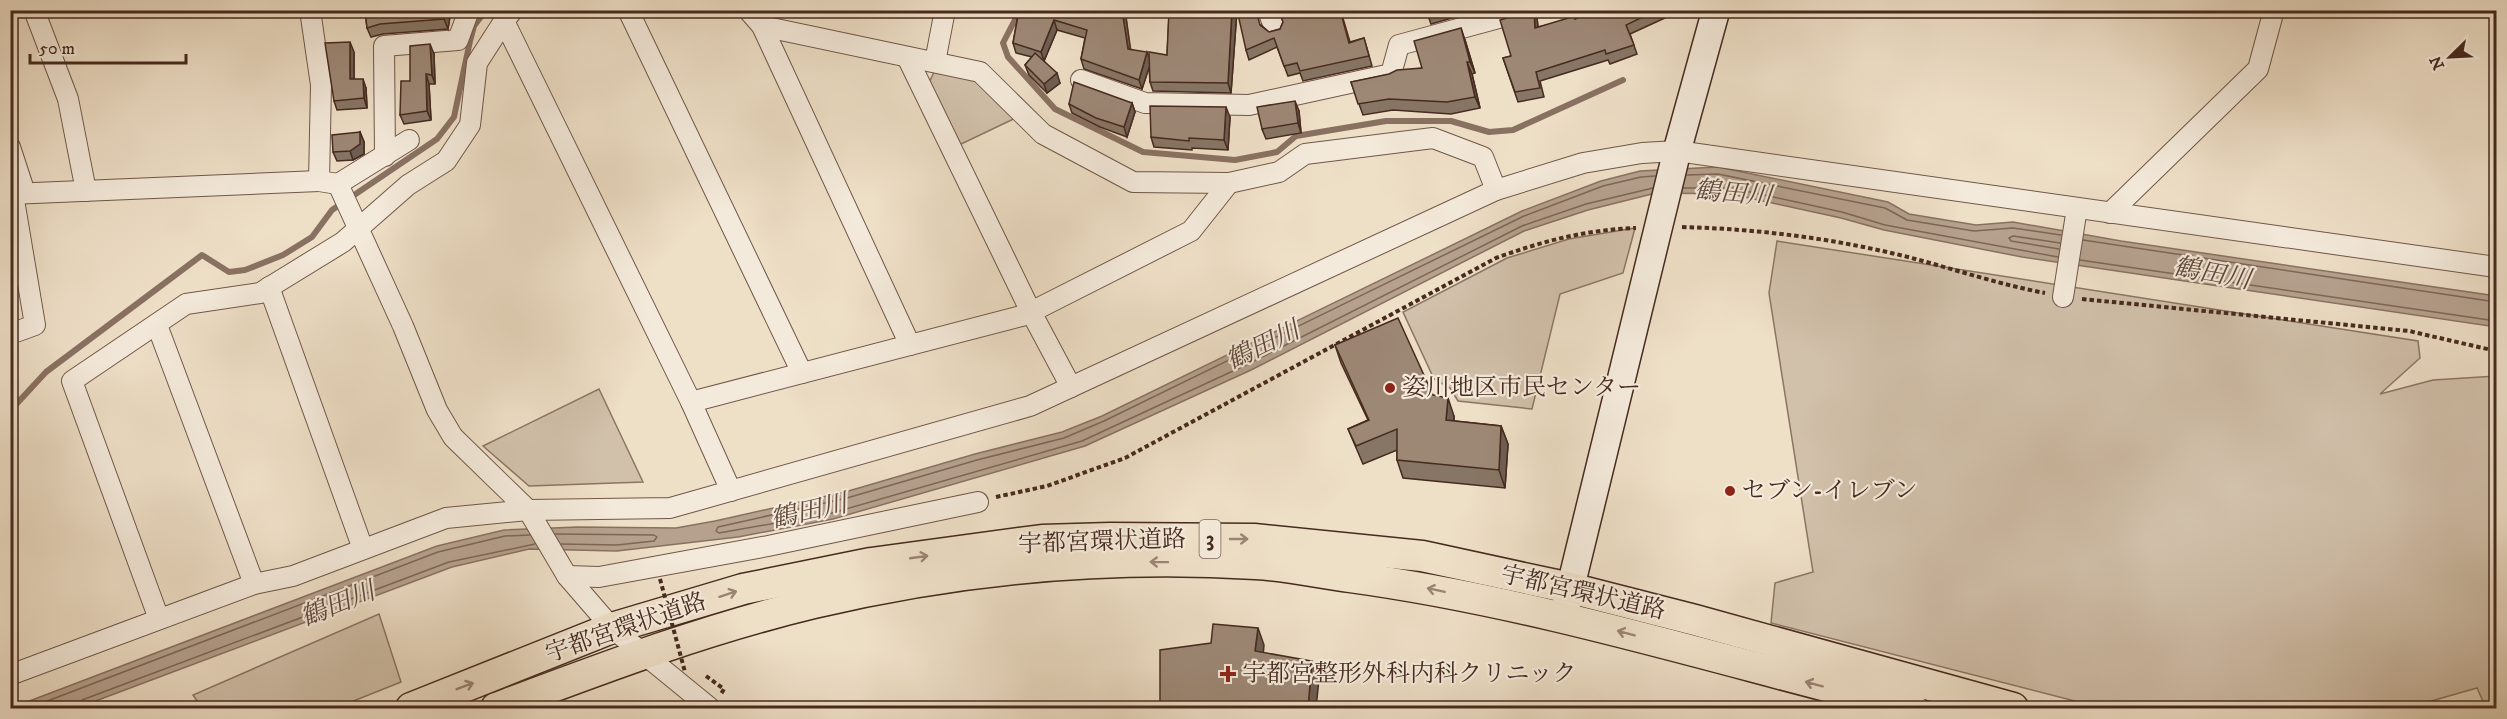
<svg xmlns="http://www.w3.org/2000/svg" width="2507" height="719" font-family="'IM FELL DW Pica','Noto Serif JP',serif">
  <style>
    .green { fill: #d1c0aa; stroke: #8c7564; stroke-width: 1.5 }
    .water { fill: #b5a18e; stroke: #897162; stroke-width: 1.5 }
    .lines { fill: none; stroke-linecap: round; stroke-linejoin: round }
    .shore { stroke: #7e6656; stroke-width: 1.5 }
    .stream { stroke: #897162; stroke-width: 6 }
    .street-casing { stroke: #705749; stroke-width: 22 }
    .secondary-casing { stroke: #462a1f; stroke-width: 30 }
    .primary-casing { stroke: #462a1f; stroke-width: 33 }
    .path { stroke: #462a1f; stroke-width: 4; stroke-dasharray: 4.5 3; stroke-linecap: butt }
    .street { stroke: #f4eadb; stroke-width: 20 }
    .secondary { stroke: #f4eadb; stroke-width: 27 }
    .primary { stroke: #eedfc7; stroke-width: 30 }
    .path-bridge { stroke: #462a1f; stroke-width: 4; stroke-dasharray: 4.5 3; stroke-linecap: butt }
    .wall { fill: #877565; stroke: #462a1f; stroke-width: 1.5 }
    .shaded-wall { fill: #6e5f53; stroke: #462a1f; stroke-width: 1.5 }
    .building { fill: #9d8876; stroke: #462a1f; stroke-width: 1.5 }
    .oneway { stroke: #9a8473 }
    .poi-dot { fill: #8f2418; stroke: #f4eadb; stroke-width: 2 }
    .labels { text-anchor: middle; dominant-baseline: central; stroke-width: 4.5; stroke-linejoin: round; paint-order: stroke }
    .shield { fill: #f4eadb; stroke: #7a6457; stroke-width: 1.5 }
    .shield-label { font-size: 22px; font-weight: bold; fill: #462a1f }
    .poi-label { font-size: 24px; fill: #462a1f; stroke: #f4eadb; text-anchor: start }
    .street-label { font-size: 24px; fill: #462a1f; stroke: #f4eadb }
    .water-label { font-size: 26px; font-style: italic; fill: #62483b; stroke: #f4eadb }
  </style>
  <rect width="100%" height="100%" fill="#eedfc7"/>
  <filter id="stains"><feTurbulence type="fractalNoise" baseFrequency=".00333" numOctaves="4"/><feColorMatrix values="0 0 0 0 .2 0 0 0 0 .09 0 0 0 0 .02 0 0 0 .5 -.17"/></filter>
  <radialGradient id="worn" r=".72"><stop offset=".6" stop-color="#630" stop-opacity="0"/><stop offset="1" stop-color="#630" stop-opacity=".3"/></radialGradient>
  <g class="green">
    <path d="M935,70L981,77L1020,116L957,146L928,85Z"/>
    <path d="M1635,228L1623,273L1560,294L1532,409L1458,401L1450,388L1434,379L1403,312L1507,258L1569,239Z"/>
    <path d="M1777,241L2418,341L2420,358L2380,394L2433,380L2496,376V708H2486L2477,688L2407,708H2102L1771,623L1775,583L1813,572L1769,293Z"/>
    <path d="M599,389L643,482L529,486L483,446Z"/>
    <path d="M379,614L401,682L336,708H202L193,695Z"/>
  </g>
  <path class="water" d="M1718,167L1888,202L1909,214L1976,225L2013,222L2121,241L2496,296V327L2022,257L1884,230L1841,218L1731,194L1656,193L1588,210L1524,231L1251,370L1085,446L833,519L738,537L617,551L529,549L452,567L77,708H11L437,546L504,530L578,527L676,528L715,521L845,492L975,454L1062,432L1102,416L1522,211L1601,181L1640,171Z"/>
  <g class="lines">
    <g class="shore">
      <path d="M1687,175L1718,174L1885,208L1907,220L1974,231L2013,228L2061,235"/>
      <path d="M1653,188L1586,204L1522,226L1248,364L1082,441L832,513L719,533L716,531L718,527L847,498L977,460L1064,438L1104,421L1524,216L1603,186L1641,177L1655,176"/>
      <path d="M1683,188H1732L1842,212L1885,225L2058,257"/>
      <path d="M2083,240L2496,302"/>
      <path d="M2059,249L2011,241L2009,238L2013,236L2060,243"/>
      <path d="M2080,260L2496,321"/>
      <path d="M555,534L654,535L657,537L654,541L617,545L561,544"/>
      <path d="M29,708L438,552L505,536L530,535"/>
      <path d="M78,708V704L82,700L449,562L535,544"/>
    </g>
    <g class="stream">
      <path d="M1020,10L1003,43L1008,57L1055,109L1143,152L1235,160L1277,152L1296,136L1386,121H1451L1489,132L1513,130L1623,80"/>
      <path d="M10,411L46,372L202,255L229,272L245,270L283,255L312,237L332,210L437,139L454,117L470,41L474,26L486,10"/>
    </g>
    <g class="street-casing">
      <g id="street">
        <path d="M34,10L68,99L86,191"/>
        <path d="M310,10L321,85L319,181L338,184L403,326L437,410L453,437L528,510L567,576L612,628L710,708"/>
        <path d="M628,10L802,373"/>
        <path d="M748,10L762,26L910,345"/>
        <path d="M1268,10L1275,30"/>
        <path d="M504,21L691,402L731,491"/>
        <path d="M762,26L980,72L1043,134L1133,182L1229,183L1279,172L1305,154L1433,138L1483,157L1496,190"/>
        <path d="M907,57L1031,312L1071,387"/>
        <path d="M935,62L945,10"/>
        <path d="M1081,80L1145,103L1249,105L1391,74L1399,45L1528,10"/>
        <path d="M10,147L25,193"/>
        <path d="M385,156L384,46L458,40L469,10"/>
        <path d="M338,184L409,140"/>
        <path d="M10,194L319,181"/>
        <path d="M2110,213L2258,69L2274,10"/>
        <path d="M269,287L363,549"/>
        <path d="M2063,297L2077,208"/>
        <path d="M157,325L254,584"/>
        <path d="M10,334L35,325L13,194"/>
        <path d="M691,402L1025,315L1191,231L1229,183"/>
        <path d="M567,576L599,577L768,546L978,502"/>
        <path d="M159,619L72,381L186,304L260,293L343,242L408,185L446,161L470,125L477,63L504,21L513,10"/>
        <path d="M10,675L254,584L293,576L446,518L528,510L670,508L1030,406L1496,190L1583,163L1642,153L1677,151L2496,267"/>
      </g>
    </g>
    <g class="secondary-casing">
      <path id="secondary" d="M1565,610L1677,151L1716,10"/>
    </g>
    <g class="primary-casing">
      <g id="primary">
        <path d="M411,708L612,628L743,589L871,563L952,552L1042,540L1110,538L1254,539L1422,556L1570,588L1695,620L2013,708"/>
        <path d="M496,708C600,669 705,629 814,603C958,569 1109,555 1256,564C1288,566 1319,573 1350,577C1541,603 1725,662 1912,708"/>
      </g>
    </g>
    <g class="path">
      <path d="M1682,227C1758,229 1830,238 1904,256C1951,268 1997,284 2045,293"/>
      <path d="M2082,299L2409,331L2496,351"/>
      <path d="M996,497L1047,486L1125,458L1496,258C1543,241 1585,230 1636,228"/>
      <path d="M706,676L724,689L721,694"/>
    </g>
    <use href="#street" class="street"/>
    <use href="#secondary" class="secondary"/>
    <use href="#primary" class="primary"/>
    <path class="path-bridge" d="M660,579L685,672"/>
  </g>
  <g class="wall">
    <path d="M365,10H451L448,29L383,34L371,37L367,28Z"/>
    <path d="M1019,10H1125L1130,49L1149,57L1167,55L1169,16H1160L1158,10H1237L1231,93L1153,91L1150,82L1149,67L1142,89L1084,69L1081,59L1085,38L1057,30L1044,61L1060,83L1047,93L1029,75L1025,65L1032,57L1016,53L1013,43Z"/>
    <path d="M1279,10H1357L1342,15L1350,42L1364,38L1372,66L1303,81L1300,73L1288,76L1277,47L1249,60L1246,50L1261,25L1269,32L1280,29L1283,22Z"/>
    <path d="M1426,10H1457L1459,16L1431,24Z"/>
    <path d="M1530,10H1535L1537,18L1538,27L1575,19L1596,10H1665L1667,17L1630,34L1637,54L1610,64L1608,60L1540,81L1544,97L1518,102L1503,58L1511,56L1528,12Z"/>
    <path d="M1465,40L1475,73L1472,74L1480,108L1451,114L1393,110L1363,115L1351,82L1422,68Z"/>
    <path d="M354,52V79L366,88L367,108L337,110L334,101Z"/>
    <path d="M434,54L435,84H429L431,120L404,124L400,115L410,81Z"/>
    <path d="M1132,103L1135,112L1127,137L1100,127L1072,113L1069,104Z"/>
    <path d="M1299,111L1301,133L1266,139L1262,129Z"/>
    <path d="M1230,117L1228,150L1192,148V150L1154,147L1151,137Z"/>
    <path d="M360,132L364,142V154L353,160L337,161L333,152Z"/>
    <path d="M1335,345L1433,395L1454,416V421L1501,426L1508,444L1505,488L1403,478L1397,460V450L1363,464L1348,429L1368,420L1341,363Z"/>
  </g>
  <g class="shaded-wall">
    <path d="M446,10H451L448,29L444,19Z"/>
    <path d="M1122,10H1125L1132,59L1128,49Z"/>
    <path d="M1232,10H1237L1231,93L1228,83Z"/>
    <path d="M1534,10L1537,18L1539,38L1535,28Z"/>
    <path d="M1054,20L1057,30L1044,61L1041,52Z"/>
    <path d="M1461,28L1465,40L1475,73L1470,62Z"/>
    <path d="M350,42L354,52V89L350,79Z"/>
    <path d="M430,44L434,54L435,84L432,75Z"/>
    <path d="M1147,52L1151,62L1142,89L1139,80Z"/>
    <path d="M1467,62L1472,74L1480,108L1475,97Z"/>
    <path d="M1057,73L1060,83L1047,93L1044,84Z"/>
    <path d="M426,74L429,84L431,120L427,111Z"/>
    <path d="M363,79L366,88L367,108L364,98Z"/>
    <path d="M1295,101L1299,111L1301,133L1298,123Z"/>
    <path d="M1132,103L1135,112L1127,137L1124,127Z"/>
    <path d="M1226,107L1230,117L1228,150L1224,140Z"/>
    <path d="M360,132L364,142V154L353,160L350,151Z"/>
    <path d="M1448,398L1454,416L1453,438L1446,420Z"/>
    <path d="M1501,426L1508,444L1505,488L1499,470Z"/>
    <path d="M1258,628L1264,645L1262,669L1255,651Z"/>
    <path d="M1312,661L1319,679L1316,708H1308Z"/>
  </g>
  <g class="building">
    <path d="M365,10H446L444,19L380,24L367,28Z"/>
    <path d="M1019,10H1122L1128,49L1147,52L1139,80L1081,59L1087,30L1054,20L1041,52L1013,43Z"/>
    <path d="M1169,10H1232L1228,83L1150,82L1149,52L1167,55Z"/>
    <path d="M1237,10H1256L1260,25L1269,32L1280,29L1283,22L1279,10H1340L1349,43L1364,38L1369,56L1300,71L1297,63L1284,66L1274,38L1246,50Z"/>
    <path d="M1426,10H1441L1428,14Z"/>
    <path d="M1530,10H1534L1535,28L1575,16V19L1596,10H1657L1626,25L1634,45L1606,54L1605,50L1536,72L1540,88L1515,92L1503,58L1511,56L1500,20L1528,12Z"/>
    <path d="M1461,28L1470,62H1467L1475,97L1447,102L1389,99L1358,104L1351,82L1389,74L1397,70L1422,68L1414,41Z"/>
    <path d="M350,42V79H363L364,98L334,101L325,43Z"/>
    <path d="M430,44L432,75L426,74L427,111L400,115L401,81H410V46Z"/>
    <path d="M1035,53L1057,73L1044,84L1025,65Z"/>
    <path d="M1074,82L1132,103L1124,127L1096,118L1069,104Z"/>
    <path d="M1295,101L1298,123L1262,129L1257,107Z"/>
    <path d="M1150,106L1226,107L1224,140L1189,138V141L1151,137Z"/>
    <path d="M360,132V144L350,151L333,152L332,135Z"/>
    <path d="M1398,318L1433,395L1448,398L1446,420L1501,426L1499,470L1397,460V429L1356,446L1348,429L1369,420L1335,345Z"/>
    <path d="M1213,624L1258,628L1255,651L1312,661L1308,708H1160V650L1211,643Z"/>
  </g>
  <defs><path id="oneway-shaft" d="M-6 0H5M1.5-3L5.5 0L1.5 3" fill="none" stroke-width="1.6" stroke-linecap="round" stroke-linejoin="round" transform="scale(1.5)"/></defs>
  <g class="oneway">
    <use href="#oneway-shaft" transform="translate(1239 539)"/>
    <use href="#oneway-shaft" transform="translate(919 557) rotate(-8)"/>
    <use href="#oneway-shaft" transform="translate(1159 562) rotate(-179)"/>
    <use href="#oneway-shaft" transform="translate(1436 590) rotate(-168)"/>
    <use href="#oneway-shaft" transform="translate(728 594) rotate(-18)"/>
    <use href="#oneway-shaft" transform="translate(1626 633) rotate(-165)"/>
    <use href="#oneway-shaft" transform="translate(1814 684) rotate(-165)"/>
    <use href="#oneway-shaft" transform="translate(465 686) rotate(-21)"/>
  </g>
  <g class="poi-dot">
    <circle cx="1390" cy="388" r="6"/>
    <circle cx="1730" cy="491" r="6"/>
    <path d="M1225 665h6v6h6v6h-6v6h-6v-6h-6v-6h6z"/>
  </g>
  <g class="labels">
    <rect class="shield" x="1199.5" y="520" width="21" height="38" rx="4.5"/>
    <g class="shield-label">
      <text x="1210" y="539">3</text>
    </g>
    <g class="poi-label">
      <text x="1402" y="388">姿川地区市民センター</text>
      <text x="1742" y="491">セブン-イレブン</text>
      <text x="1242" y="674">宇都宮整形外科内科クリニック</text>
    </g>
    <g class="street-label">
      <text transform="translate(1102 542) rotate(-2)">宇都宮環状道路</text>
      <text transform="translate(1583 593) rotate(13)">宇都宮環状道路</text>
      <text transform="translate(626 628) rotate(-19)">宇都宮環状道路</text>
    </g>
    <g class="water-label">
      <text transform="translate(1733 194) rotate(5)">鶴田川</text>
      <text transform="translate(2212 274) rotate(10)">鶴田川</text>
      <text transform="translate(1263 346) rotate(-26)">鶴田川</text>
      <text transform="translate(809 512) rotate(-13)">鶴田川</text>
      <text transform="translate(338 605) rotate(-22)">鶴田川</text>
    </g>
  </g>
  <rect width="2507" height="719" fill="none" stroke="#eedfc7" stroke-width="36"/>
  <rect x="12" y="12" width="2483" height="695" fill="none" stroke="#462a1f" stroke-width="3"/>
  <rect x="18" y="18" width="2471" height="683" fill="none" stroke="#462a1f" stroke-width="1.5"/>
  <g transform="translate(2450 57) rotate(246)" stroke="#f4eadb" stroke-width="4.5" paint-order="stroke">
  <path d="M0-4.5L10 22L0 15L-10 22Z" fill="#462a1f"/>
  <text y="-9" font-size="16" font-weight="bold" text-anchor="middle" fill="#462a1f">N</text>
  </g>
  <path d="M30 54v9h156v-9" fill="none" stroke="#462a1f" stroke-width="3"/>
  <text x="39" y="54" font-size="18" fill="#462a1f" stroke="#f4eadb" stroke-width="4.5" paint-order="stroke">50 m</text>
  <rect width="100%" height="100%" filter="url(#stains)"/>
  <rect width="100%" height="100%" fill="url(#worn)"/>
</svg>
